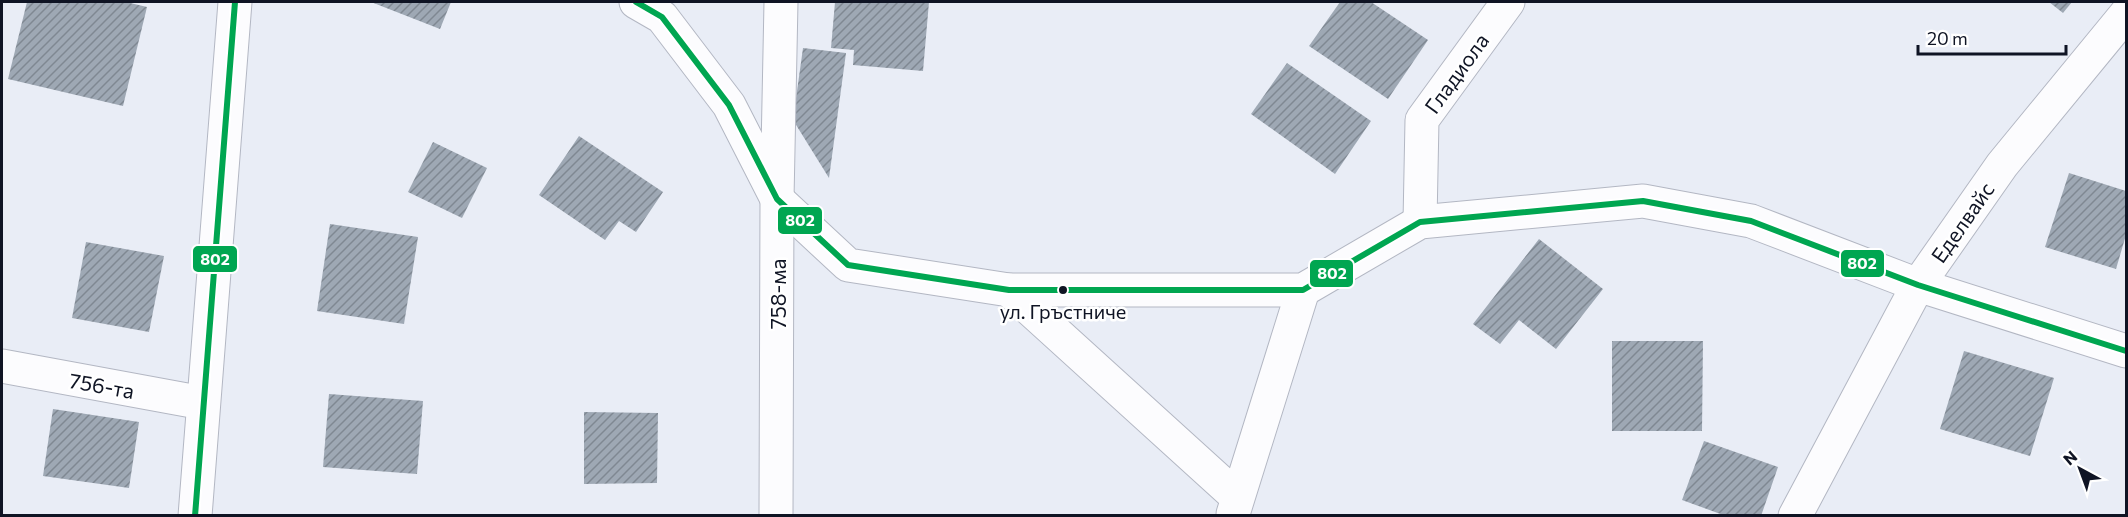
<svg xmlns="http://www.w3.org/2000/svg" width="2128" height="517" font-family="Commissioner,sans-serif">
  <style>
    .building { fill: url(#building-hatch) }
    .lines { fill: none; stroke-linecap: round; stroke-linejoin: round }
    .street-casing { stroke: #b3b7c3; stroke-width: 35 }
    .street { stroke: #fcfcfe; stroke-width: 33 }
    .bus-1-casing { stroke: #fff; stroke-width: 10 }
    .bus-1 { stroke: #00a651; stroke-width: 6 }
    .bus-dot { fill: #0f1424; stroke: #fff; stroke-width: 2 }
    .labels { text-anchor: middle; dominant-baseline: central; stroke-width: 5; stroke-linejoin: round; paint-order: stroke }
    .bus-label { font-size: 20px; fill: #0f1424; stroke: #fff }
    .street-label { font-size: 21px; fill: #0f1424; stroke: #fff }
    .line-badge { stroke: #fff; stroke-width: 2 }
    .badge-label { font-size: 16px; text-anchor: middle; font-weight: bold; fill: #fff }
  </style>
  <defs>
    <pattern id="building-hatch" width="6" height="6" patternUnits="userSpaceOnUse" patternTransform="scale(1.5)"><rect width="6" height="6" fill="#9ea8b4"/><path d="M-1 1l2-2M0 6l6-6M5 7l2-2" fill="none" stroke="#7f8892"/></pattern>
  </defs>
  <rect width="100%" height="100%" fill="#e9edf6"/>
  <g class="building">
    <path d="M27,2H126L147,7L123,106L8,79Z"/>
    <path d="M371,2H451L440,29Z"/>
    <path d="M835,2H929L923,71L853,65L854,50L831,48Z"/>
    <path d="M1340,2H1371L1428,40L1388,99L1309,46Z"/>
    <path d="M2049,2H2072L2063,13Z"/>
    <path d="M803,48L846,53L829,178L793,120Z"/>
    <path d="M1287,63L1371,121L1335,174L1251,114Z"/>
    <path d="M579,136L663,192L636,232L619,221L605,240L539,195Z"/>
    <path d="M433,142L487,168L462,218L408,192Z"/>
    <path d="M2069,173L2126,191V235L2116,269L2045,247Z"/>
    <path d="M330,224L418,237L404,324L317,311Z"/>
    <path d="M1539,239L1603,289L1556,349L1519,320L1500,344L1473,324Z"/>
    <path d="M86,242L164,256L149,332L72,318Z"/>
    <path d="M1612,341H1703L1702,431H1612Z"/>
    <path d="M1964,351L2054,378L2030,456L1940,429Z"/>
    <path d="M329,394L423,401L417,474L323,467Z"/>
    <path d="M53,409L139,422L129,488L43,476Z"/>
    <path d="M584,412L658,413L657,483L584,484Z"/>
    <path d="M1704,441L1778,467L1761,516H1726L1682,500Z"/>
  </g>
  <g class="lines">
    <g class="street-casing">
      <g id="street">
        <path d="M636,2L662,17L729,105L777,199L848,265L1009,290H1303L1420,222L1643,201L1751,221L1918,285L2126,351"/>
        <path d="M1420,222L1422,120L1508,2"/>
        <path d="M1009,290L1237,497"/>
        <path d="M2,366L203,403"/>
        <path d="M1233,514L1303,290"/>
        <path d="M195,516L235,2"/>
        <path d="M776,516L777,199L781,2"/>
        <path d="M1795,516L1918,285L2002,165L2126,14"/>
      </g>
    </g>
    <use href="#street" class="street"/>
    <g class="bus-1-casing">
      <g id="bus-1">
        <path d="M636,2L662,17L729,105L777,199L848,265L1009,290H1303L1420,222L1643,201L1751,221L1918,285L2126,351"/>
        <path d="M195,516L235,2"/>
      </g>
    </g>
    <use href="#bus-1" class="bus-1"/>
  </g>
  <circle class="bus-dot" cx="1063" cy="290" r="5"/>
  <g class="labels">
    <g class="bus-label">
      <text x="1063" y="311">ул. Гръстниче</text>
    </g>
    <g class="street-label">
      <text transform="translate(1456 73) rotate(-54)">Гладиола</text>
      <text transform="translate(1962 222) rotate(-55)">Еделвайс</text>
      <text transform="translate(777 294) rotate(-90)">758-ма</text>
      <text transform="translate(102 385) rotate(10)">756-та</text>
    </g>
  </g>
  <g class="line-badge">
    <rect x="777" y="206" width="46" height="29" rx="6" fill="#00a651"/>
    <rect x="192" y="245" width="46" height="28" rx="6" fill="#00a651"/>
    <rect x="1840" y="249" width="45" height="29" rx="6" fill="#00a651"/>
    <rect x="1309" y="259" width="45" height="29" rx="6" fill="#00a651"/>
  </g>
  <g class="badge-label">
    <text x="800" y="226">802</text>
    <text x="215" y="265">802</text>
    <text x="1862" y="269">802</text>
    <text x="1332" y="279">802</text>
  </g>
  <rect width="2128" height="517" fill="none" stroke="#0f1424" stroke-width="6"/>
  <g transform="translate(2080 469) rotate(319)" stroke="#ffffff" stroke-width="4.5" paint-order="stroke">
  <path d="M0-4.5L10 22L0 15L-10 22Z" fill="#0f1424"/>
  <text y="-9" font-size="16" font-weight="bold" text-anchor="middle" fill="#0f1424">N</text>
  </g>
  <path d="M1918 45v9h148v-9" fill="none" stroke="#0f1424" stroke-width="3"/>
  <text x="1927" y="45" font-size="18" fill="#0f1424" stroke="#ffffff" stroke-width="4.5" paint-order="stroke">20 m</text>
</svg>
